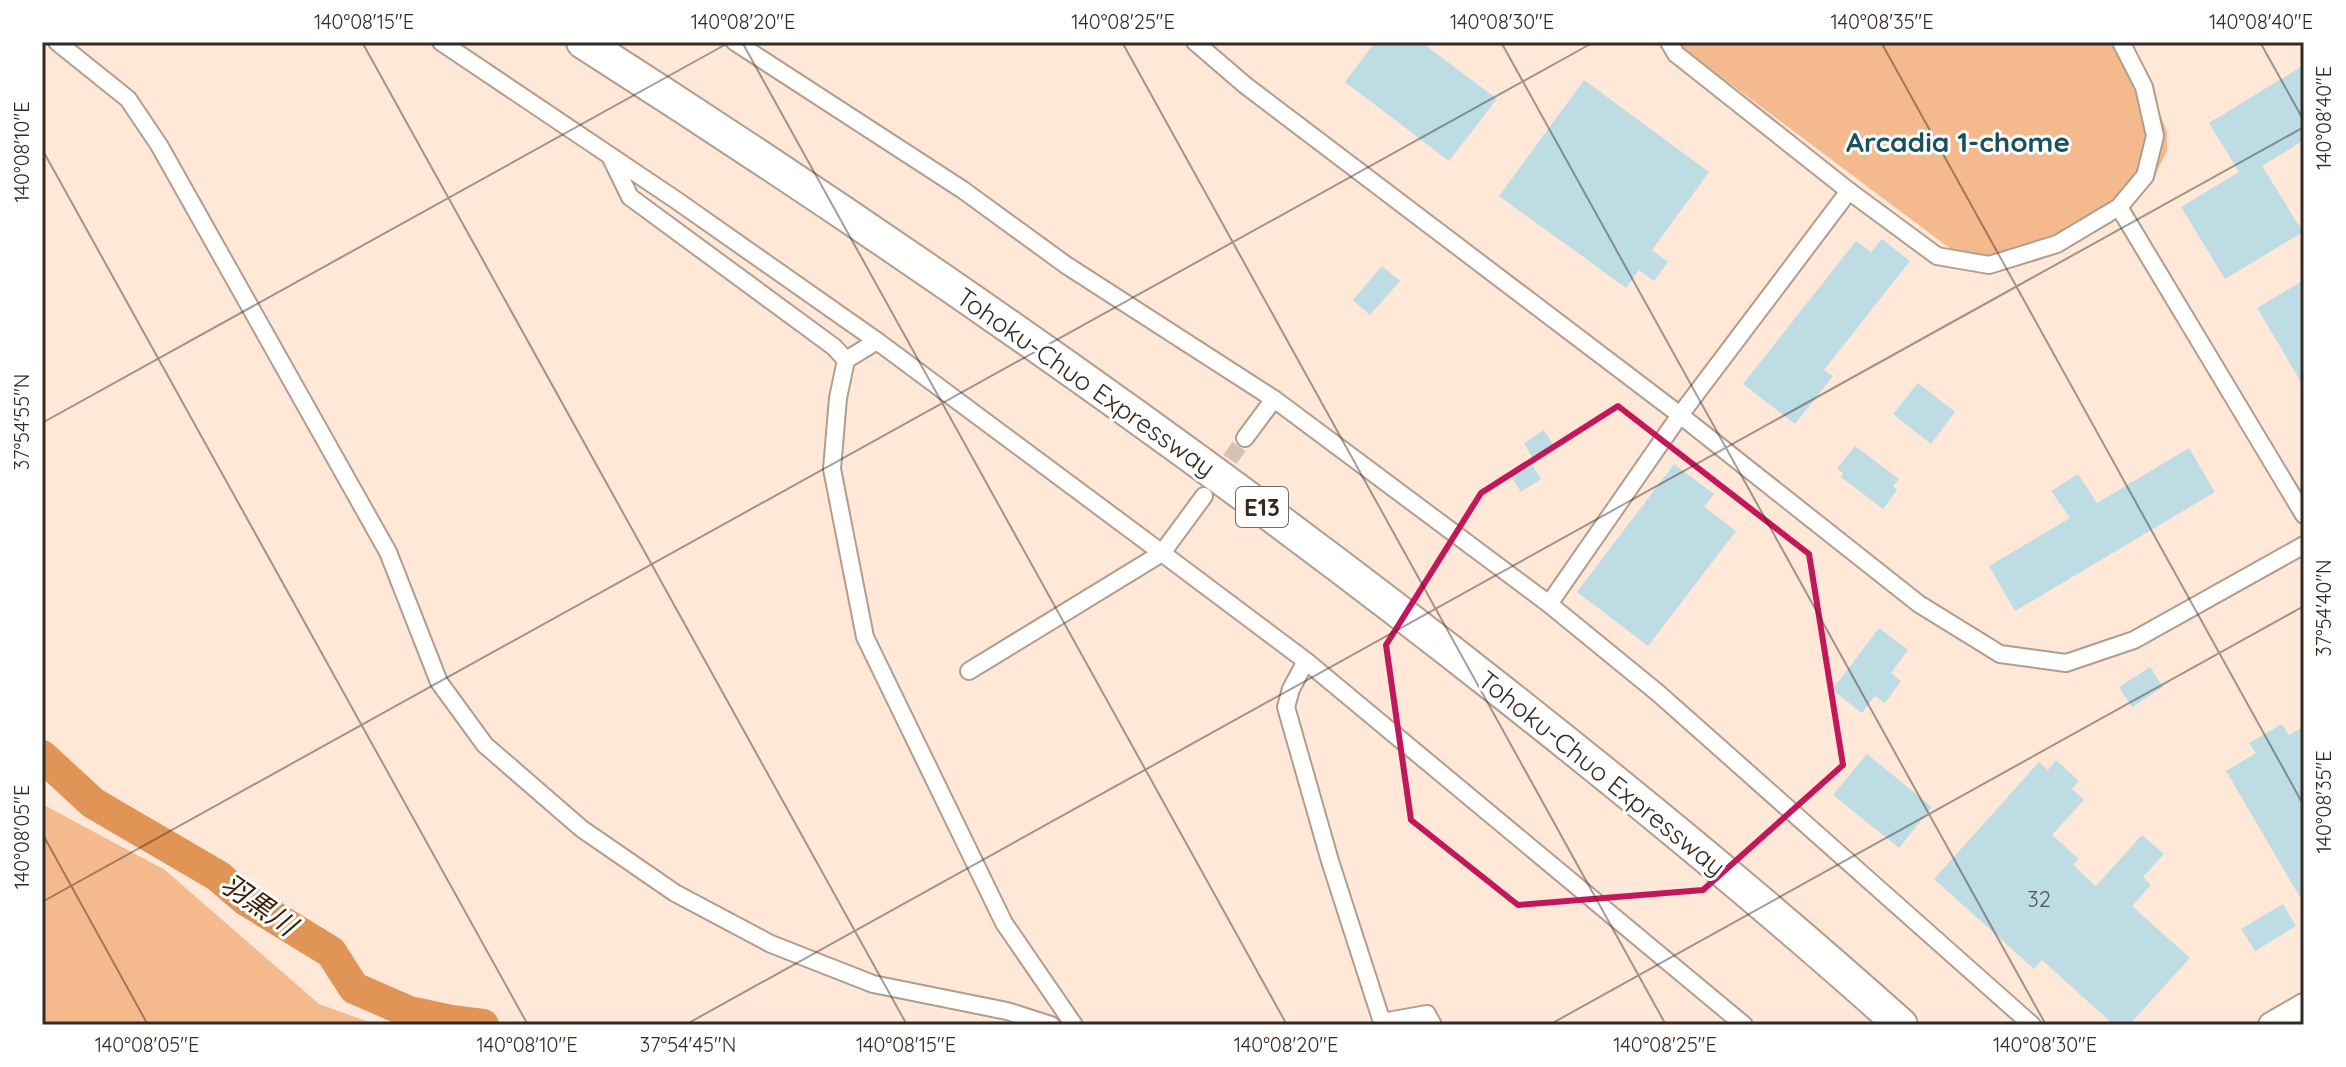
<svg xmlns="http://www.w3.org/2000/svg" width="2346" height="1067" font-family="Quicksand,'Noto Sans JP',sans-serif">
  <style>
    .green { fill: #f4ba8d }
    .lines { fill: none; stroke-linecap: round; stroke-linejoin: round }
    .river { stroke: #e09557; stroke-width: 32 }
    .building { fill: #bedce3 }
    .street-tunnel { stroke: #d6c2b3; stroke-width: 16; stroke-dasharray: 16 8; stroke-linecap: butt }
    .street-casing { stroke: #b29d8d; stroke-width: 20 }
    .secondary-casing { stroke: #b29d8d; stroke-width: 28 }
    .highway-casing { stroke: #b29d8d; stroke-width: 36 }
    .street { stroke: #fff; stroke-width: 16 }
    .secondary { stroke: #fff; stroke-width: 24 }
    .highway { stroke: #fff; stroke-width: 32 }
    .marked { fill: none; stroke: #c2185b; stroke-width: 6; stroke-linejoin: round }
    .ticks { fill: none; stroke: #332a24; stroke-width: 2; stroke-opacity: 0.45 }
    .labels { text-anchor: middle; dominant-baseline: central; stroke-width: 6; stroke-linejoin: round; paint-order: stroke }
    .number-label { font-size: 22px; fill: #565654 }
    .shield { fill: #fff; stroke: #706a66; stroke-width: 2 }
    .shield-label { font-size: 24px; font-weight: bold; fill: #332a24 }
    .street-label { font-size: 26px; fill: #332a24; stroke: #fff }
    .neighbourhood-label { font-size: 28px; font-weight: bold; fill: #19515d; stroke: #fff }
    .water-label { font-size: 28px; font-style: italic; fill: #3f2106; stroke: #fff }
    .neatline { fill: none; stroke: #332a24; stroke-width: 3 }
    .ticks-label { font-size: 20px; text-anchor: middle; fill: #332a24 }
  </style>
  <rect width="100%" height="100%" fill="#ffe8d7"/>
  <g class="green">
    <path d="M1679,42H2115L2158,108L2167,132V151L2154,177L2133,202L2040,260L1997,272L1952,250L1684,49Z"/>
    <path d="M42,804L165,870L319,1004L377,1025H42Z"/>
  </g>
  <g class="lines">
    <path class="river" d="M42,756L93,803L218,876L246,900L331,952L354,988L409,1012L451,1021L483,1025"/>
  </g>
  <g class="building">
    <path d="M1375,42H1421L1497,99L1449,161L1345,82Z"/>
    <path d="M2304,65V140L2262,166L2303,232L2225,279L2181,207L2239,172L2209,123Z"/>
    <path d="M1584,80L1709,172L1652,250L1668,262L1654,281L1639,270L1626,288L1499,196Z"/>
    <path d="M1882,239L1910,261L1824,370L1833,376L1795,424L1743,384L1856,241L1871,252Z"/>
    <path d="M1382,266L1400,281L1370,315L1353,300Z"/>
    <path d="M2304,280V387L2257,308Z"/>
    <path d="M1918,383L1955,412L1931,444L1893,414Z"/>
    <path d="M1544,430L1555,448L1534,460L1524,443Z"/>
    <path d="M1855,446L1899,479L1893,486L1897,490L1883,509L1841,477L1843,473L1837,469Z"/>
    <path d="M2189,448L2215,492L2015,611L1989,566L2070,518L2051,491L2078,474L2097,503Z"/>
    <path d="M1529,460L1541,479L1521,492L1509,473Z"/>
    <path d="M1674,464L1714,494L1704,507L1736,531L1648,646L1577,592Z"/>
    <path d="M1879,628L1908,650L1891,673L1901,681L1885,703L1875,696L1862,713L1832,690Z"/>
    <path d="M2150,667L2163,687L2132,707L2119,687Z"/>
    <path d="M2282,724L2289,735L2304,726V904L2226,771L2256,753L2249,743Z"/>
    <path d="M1867,754L1932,807L1899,848L1833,795Z"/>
    <path d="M2056,760L2079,781L2072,789L2084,800L2052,835L2079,859L2073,865L2096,886L2142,835L2164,854L2143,877L2151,885L2132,906L2190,958L2129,1025H2114L2042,960L2034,969L1934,879L2039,762L2048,770Z"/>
    <path d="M2283,904L2296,926L2255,951L2241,929Z"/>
  </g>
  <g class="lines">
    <path class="street-tunnel" d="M1216,479L1245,438"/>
    <g class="street-casing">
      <g id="street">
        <path d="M57,42L128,99L159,145L388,552L439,682L485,745L582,829L675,893L771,944L873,984L1007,1011L1051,1025"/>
        <path d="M441,42L676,200L877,341L1162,553L1306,661L1744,1025"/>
        <path d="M735,42L963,190L1066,265L1274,399L1549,604L1658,693L2032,1025"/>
        <path d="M1195,42L1245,85L1680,415L1919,604L2000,654L2066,663L2134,640L2304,545"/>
        <path d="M1669,42L1676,54L1849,191L1937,256L1989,265L2057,244L2119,207L2145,176L2155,136L2144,87L2121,42"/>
        <path d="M611,158L630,197L834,347L846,360"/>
        <path d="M2119,207L2304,515"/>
        <path d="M877,341L846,360L838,398L832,469L865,637L1004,923L1074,1025"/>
        <path d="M1245,438L1274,399"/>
        <path d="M1549,604L1680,415L1849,191"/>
        <path d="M1306,661L1291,689L1286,707L1330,861L1382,1022L1427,1014L1433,1025"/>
        <path d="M969,671L1162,553L1204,496"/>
      </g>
    </g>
    <g class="secondary-casing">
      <path id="secondary" d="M2271,1025L2304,1006"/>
    </g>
    <g class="highway-casing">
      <path id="highway" d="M583,42C899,244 1207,459 1501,691C1638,799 1772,909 1901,1025"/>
    </g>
    <use href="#street" class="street"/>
    <use href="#secondary" class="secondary"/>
    <use href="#highway" class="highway"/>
  </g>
  <path class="marked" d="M1618,406L1809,554L1843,765L1703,890L1518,905L1411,820L1386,645L1481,493Z"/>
  <path class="ticks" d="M362,42L907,1025M742,42L1287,1025M1122,42L1666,1025M1501,42L2046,1025M1881,42L2304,806M2260,42L2304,121M42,149L528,1025M42,423L730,42M42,833L148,1025M42,902L1594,42M685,1025L2304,127M1549,1025L2304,606"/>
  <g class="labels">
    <g class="number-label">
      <text x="2039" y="899">32</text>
    </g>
    <rect class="shield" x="1236" y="487" width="52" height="40" rx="6"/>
    <g class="shield-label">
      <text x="1262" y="507">E13</text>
    </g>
    <g class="street-label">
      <text transform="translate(1086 382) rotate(35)">Tohoku-Chuo Expressway</text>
      <text transform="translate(1602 773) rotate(39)">Tohoku-Chuo Expressway</text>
    </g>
    <g class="neighbourhood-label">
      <text x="1958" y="141">Arcadia 1-chome</text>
    </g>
    <g class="water-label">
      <text transform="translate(259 904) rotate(35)">羽黒川</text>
    </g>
  </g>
  <rect width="2346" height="1067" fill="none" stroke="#ffffff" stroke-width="88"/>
  <rect x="44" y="44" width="2258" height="979" class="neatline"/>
  <g class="ticks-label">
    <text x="364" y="29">140°08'15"E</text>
    <text x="743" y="29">140°08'20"E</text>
    <text x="1123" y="29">140°08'25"E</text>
    <text x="1502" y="29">140°08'30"E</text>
    <text x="1882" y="29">140°08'35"E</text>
    <text x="2261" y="29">140°08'40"E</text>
    <text transform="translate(2324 118) rotate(-90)" y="7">140°08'40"E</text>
    <text transform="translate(22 152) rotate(-90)" y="7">140°08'10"E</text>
    <text transform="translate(22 422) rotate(-90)" y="7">37°54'55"N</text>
    <text transform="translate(2324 608) rotate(-90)" y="7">37°54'40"N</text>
    <text transform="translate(2324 802) rotate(-90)" y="7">140°08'35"E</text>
    <text transform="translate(22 837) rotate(-90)" y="7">140°08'05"E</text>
    <text x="147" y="1052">140°08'05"E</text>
    <text x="527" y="1052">140°08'10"E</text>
    <text x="688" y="1052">37°54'45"N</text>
    <text x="906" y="1052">140°08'15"E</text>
    <text x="1286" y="1052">140°08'20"E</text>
    <text x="1665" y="1052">140°08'25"E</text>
    <text x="2045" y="1052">140°08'30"E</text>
  </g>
</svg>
